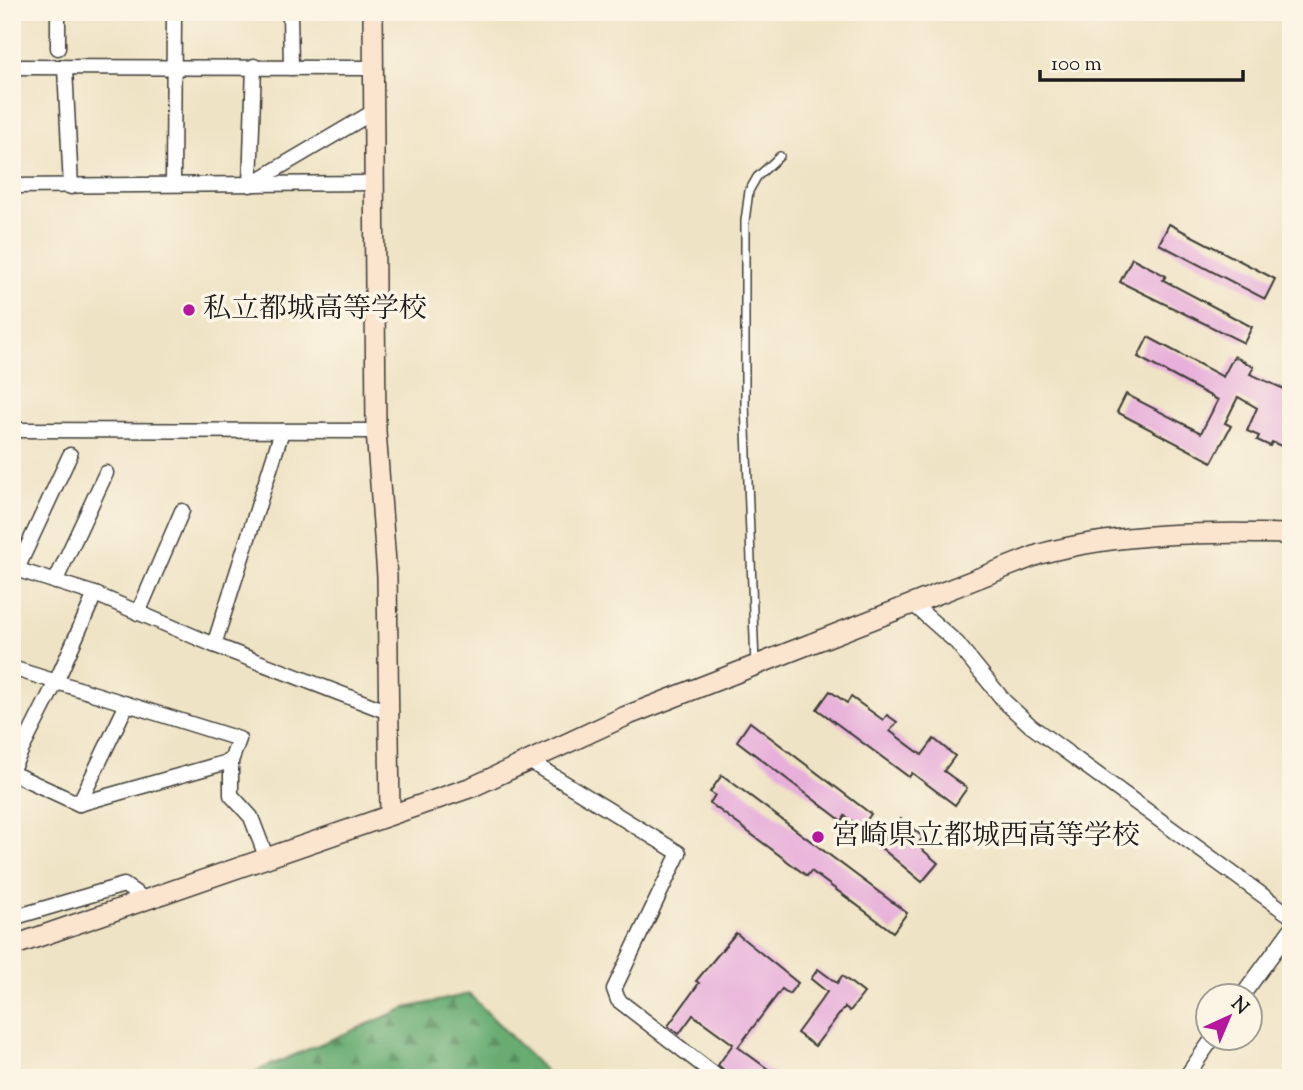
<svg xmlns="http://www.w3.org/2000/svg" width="1303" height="1090" font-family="'Sorts Mill Goudy','Noto Serif JP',serif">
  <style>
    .forest { fill: url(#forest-firs); stroke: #426447; stroke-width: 2 }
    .building { fill: #e7afda }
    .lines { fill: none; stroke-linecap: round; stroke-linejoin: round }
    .lane-casing { stroke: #3c3a35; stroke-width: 10 }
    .street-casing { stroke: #3c3a35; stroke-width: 17 }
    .secondary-casing { stroke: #3c3a35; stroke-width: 22 }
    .lane { stroke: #fff; stroke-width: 7 }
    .street { stroke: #fff; stroke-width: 14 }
    .secondary { stroke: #fce5cf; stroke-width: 19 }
    .poi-dot { fill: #b5179e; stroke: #fcf5e5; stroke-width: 2.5 }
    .labels { text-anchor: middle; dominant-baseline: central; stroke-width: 7; stroke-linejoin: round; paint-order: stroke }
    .poi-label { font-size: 28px; fill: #1c1c1c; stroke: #fcf5e5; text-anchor: start }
  </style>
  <defs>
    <pattern id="forest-firs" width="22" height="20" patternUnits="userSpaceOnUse" patternTransform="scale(1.75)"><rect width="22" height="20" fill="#68ac72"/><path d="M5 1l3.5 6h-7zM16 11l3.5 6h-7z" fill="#558b5d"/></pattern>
  </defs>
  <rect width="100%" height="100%" fill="#fcf5e5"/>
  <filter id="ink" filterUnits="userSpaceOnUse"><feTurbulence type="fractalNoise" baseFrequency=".0143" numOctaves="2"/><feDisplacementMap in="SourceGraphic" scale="14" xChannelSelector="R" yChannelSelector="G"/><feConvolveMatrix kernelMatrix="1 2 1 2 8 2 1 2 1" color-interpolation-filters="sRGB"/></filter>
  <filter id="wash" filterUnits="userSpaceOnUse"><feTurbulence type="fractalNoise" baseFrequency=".00686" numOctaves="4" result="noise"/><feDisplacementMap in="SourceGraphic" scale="28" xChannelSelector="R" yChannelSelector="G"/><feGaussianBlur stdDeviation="1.57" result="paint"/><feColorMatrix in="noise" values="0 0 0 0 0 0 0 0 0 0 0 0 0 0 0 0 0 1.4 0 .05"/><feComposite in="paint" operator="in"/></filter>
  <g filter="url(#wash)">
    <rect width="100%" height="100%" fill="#efe3c5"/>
    <path class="forest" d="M469,994L552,1078H240L406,1008Z"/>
    <g id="blocks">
      <g class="building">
        <path d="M1169,224L1275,279L1265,299L1159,244Z"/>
        <path d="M1132,258L1166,276L1163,280L1252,327L1244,343L1120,282Z"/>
        <path d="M1148,337L1223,377L1234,356L1254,367L1250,374L1291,392V450L1272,442L1270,446L1257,440L1259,436L1247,431L1257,408L1238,397L1225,423L1231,426L1212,462L1117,412L1126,394L1201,433L1218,400L1138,357Z"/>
        <path d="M830,691L847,703L851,697L883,720L887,715L897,722L890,731L922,755L934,739L955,756L944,771L967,788L955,805L912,773L909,777L817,709Z"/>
        <path d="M750,722L871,814L861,828L845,816L842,821L737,741Z"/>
        <path d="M722,775L907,913L893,932L811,871L807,876L710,803L715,795L710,792Z"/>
        <path d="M901,819L923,837L917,845L938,863L922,882L879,846Z"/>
        <path d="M736,933L798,983L789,994L782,989L738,1047L780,1078H733L718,1065L733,1044L693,1015L679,1034L668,1026L699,983L696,981Z"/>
        <path d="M818,969L837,983L842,976L864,993L850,1011L845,1007L815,1046L797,1033L827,992L811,979Z"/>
      </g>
    </g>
  </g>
  <g filter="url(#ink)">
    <use href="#blocks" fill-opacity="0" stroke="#3c3a35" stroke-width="2"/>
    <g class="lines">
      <g class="lane-casing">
        <path id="lane" d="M755,664L745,403V221L749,191L757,177L780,156"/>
      </g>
      <g class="street-casing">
        <g id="street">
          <path d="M290,12L291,68"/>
          <path d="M58,48V12"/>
          <path d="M12,67L373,68"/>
          <path d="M65,68L71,187"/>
          <path d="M173,184L174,12"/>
          <path d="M251,184L373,112"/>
          <path d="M250,185L254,66"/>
          <path d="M12,186L374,183"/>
          <path d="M12,430L376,431"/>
          <path d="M12,568L95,594L214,645L391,713"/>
          <path d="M17,569L70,455"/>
          <path d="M55,582L106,473"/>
          <path d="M914,605L957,643L1005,702L1031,726L1291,916"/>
          <path d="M138,613L182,511"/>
          <path d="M214,645L282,431"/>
          <path d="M12,668L239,739L231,761V795L251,817L267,859"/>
          <path d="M529,761L679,853L614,989L618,1000L719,1078"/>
          <path d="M12,769L56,682L95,594"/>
          <path d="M12,773L79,804L231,761"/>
          <path d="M79,804L127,704"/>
          <path d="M12,918L124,885L146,900"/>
          <path d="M1242,996L1291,929"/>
          <path d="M1185,1078L1213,1038"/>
        </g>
      </g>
      <g class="secondary-casing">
        <g id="secondary">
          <path d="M373,12L376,431L387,576L390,815"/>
          <path d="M12,946L472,787L626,716L1040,554C1121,532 1207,532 1291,534"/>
        </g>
      </g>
      <use href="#lane" class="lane"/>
      <use href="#street" class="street"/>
      <use href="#secondary" class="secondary"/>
    </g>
  </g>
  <g class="poi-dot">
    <circle cx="189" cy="310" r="7"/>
    <circle cx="818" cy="837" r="7"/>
  </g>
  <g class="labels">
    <g class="poi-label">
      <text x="203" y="310">私立都城高等学校</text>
      <text x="832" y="837">宮崎県立都城西高等学校</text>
    </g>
  </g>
  <rect width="1303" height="1090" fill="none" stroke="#fcf5e5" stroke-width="42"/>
  <g transform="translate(1229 1017) rotate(44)"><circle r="33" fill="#fcf5e5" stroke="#a29e95" stroke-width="2"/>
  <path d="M0-5L12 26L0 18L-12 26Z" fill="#b5179e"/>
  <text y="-10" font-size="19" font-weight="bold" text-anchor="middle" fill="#1c1c1c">N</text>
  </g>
  <path d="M1040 70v10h203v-10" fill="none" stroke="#1c1c1c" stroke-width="3.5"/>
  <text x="1051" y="70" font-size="21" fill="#1c1c1c" stroke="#fcf5e5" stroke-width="5" paint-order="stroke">100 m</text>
</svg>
